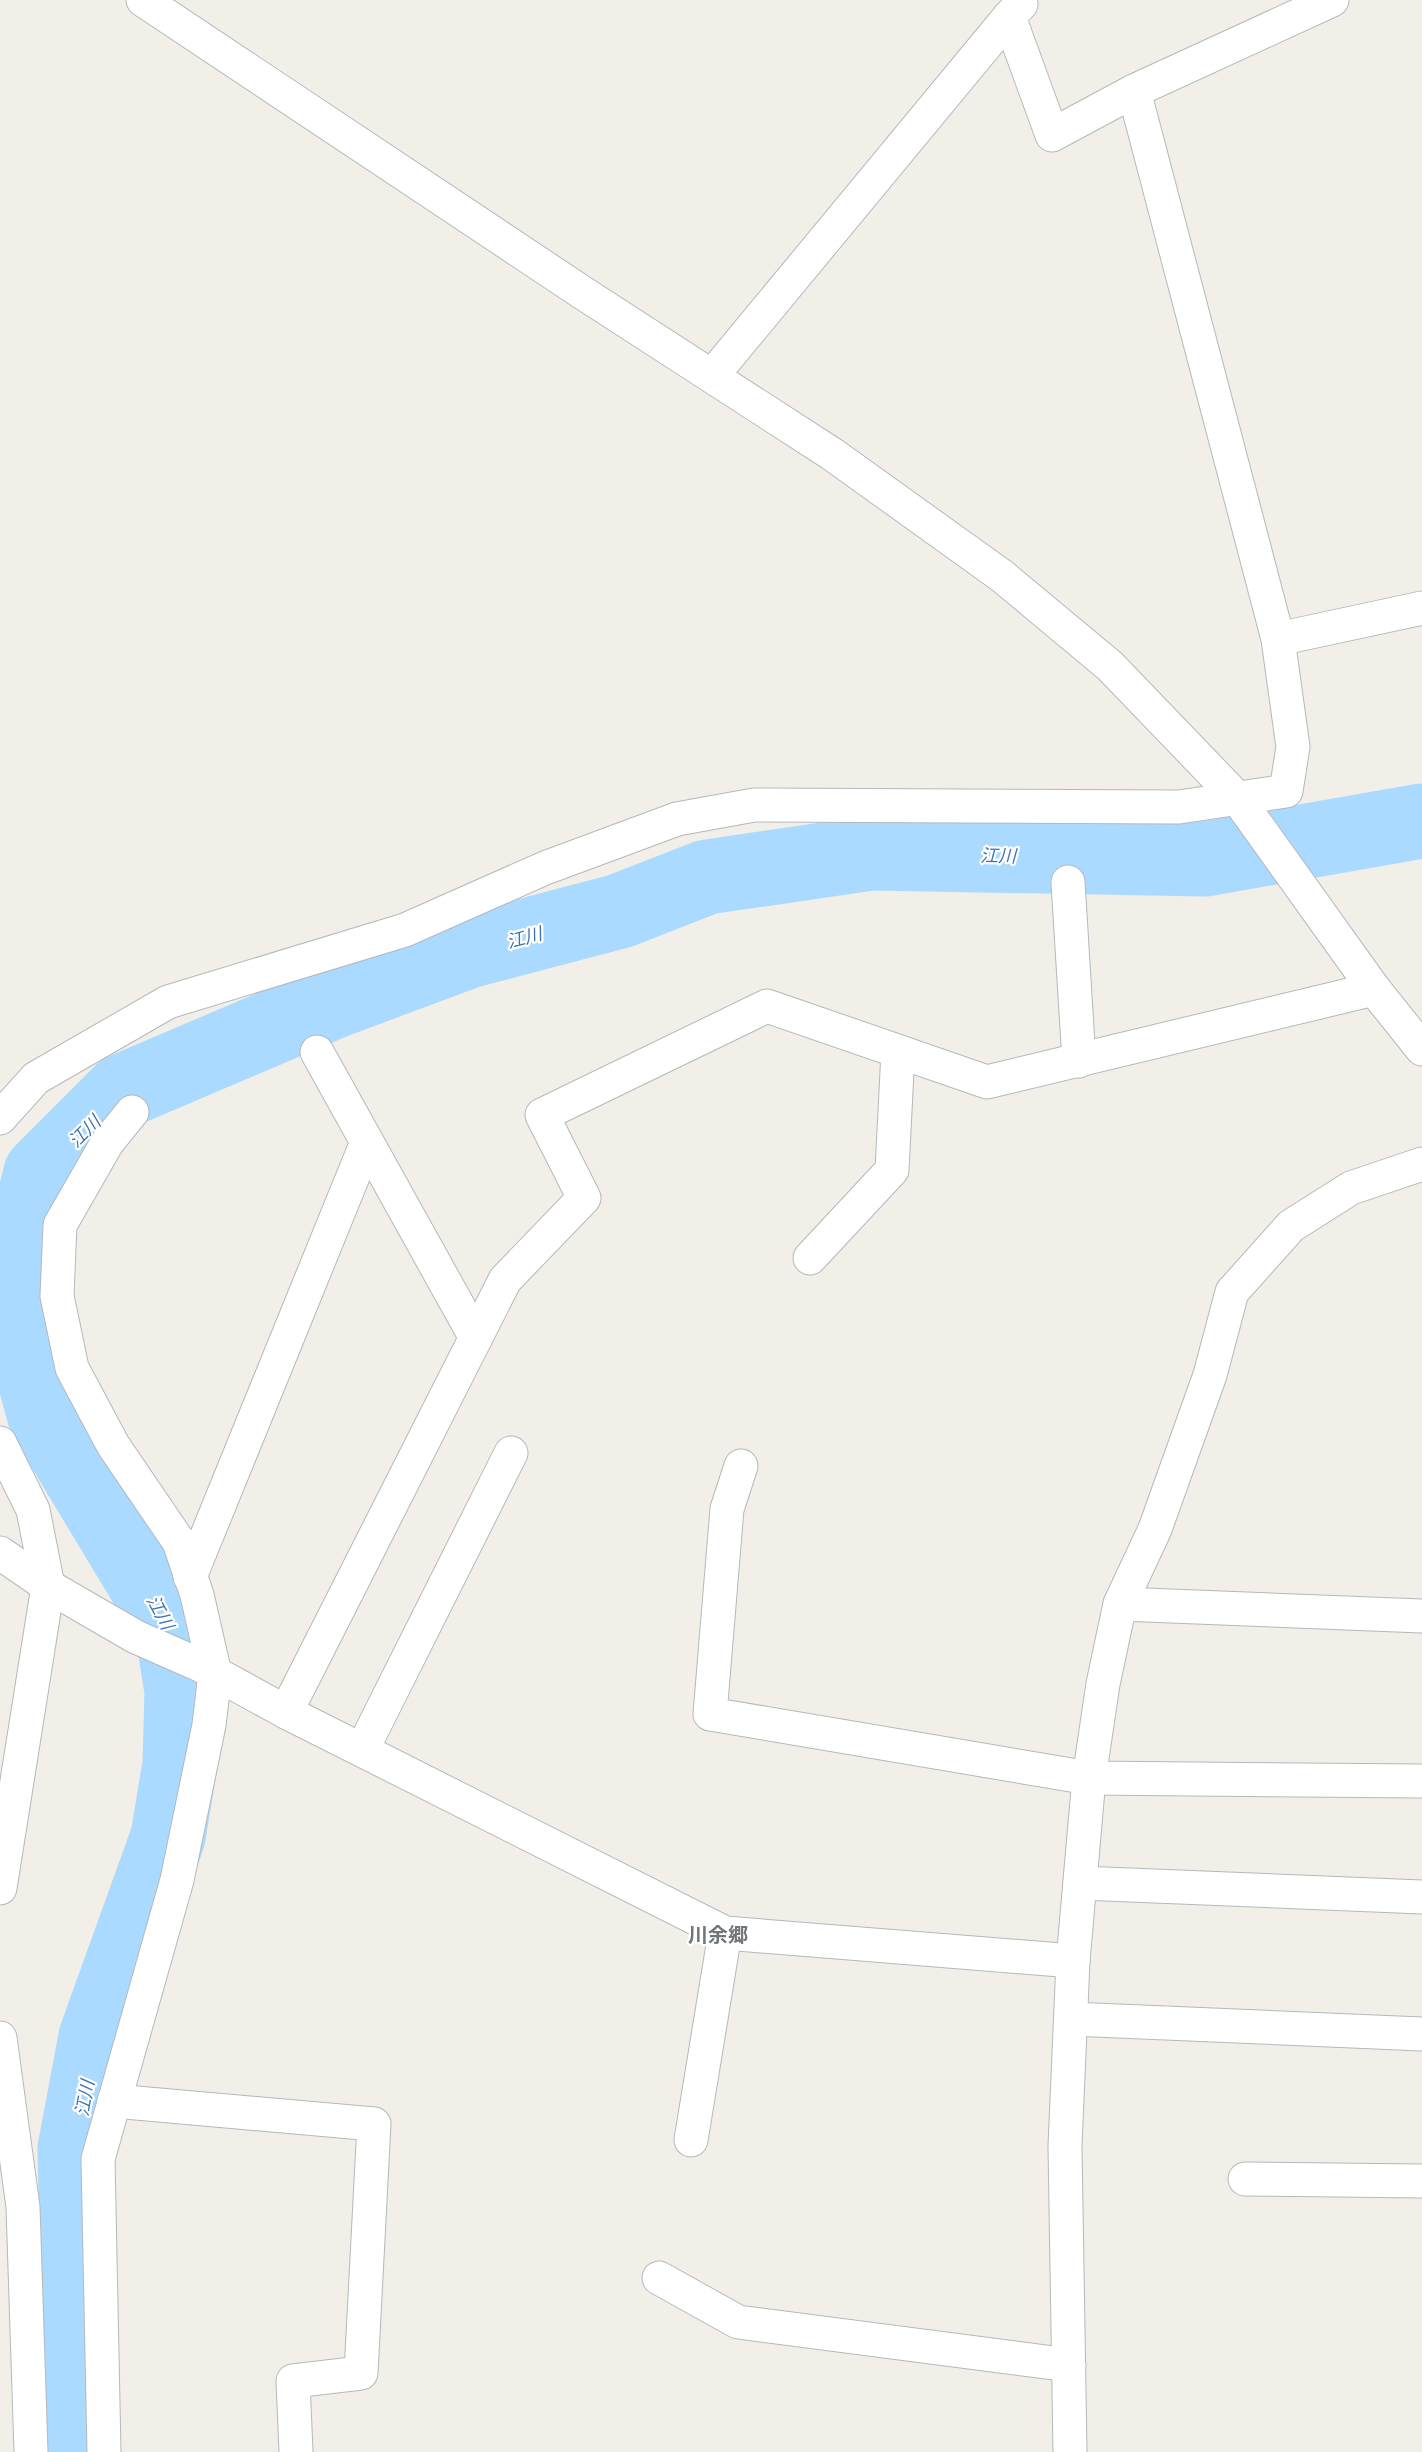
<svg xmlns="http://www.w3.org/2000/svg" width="1422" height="2452" font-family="Lato,'Noto Sans JP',sans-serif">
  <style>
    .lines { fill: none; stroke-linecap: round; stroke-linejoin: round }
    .river { stroke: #aadaff; stroke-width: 75 }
    .minor-casing { stroke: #b5b8bc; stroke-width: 35 }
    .minor { stroke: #fff; stroke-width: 33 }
    .labels { text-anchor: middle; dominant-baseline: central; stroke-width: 4.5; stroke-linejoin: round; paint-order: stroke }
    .water-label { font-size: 18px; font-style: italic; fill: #4174aa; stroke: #fff }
    .quarter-label { font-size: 20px; font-weight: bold; fill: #70757a; stroke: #fff }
  </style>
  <rect width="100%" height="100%" fill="#f1efe8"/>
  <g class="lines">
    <path class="river" d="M82,2452L75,2149L96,2037L168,1837L180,1764L182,1691L172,1628L45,1417L11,1291L41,1173L123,1091L334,1001L468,951L620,911L707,877L872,853L1205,859L1422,821"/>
    <g class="minor-casing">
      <g id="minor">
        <path d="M143,0L583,293L832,454L1002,576L1110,666L1238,799L1374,989L1422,1049"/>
        <path d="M1021,4L1009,17L1052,135L1134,91L1332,0"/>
        <path d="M712,376L1009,17"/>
        <path d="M1278,639L1422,608"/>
        <path d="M1068,882L1079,1061"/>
        <path d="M317,1052L476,1338"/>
        <path d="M0,1118L36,1078L168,1002L405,930L545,868L677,819L754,805L1179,807L1286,791L1293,747L1278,639L1134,91"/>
        <path d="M810,1258L892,1170L898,1052"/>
        <path d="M0,1443L33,1510L48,1586L0,1888"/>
        <path d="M741,1466L727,1509L710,1714L1089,1778L1422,1781"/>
        <path d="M0,1553L48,1586L136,1637L202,1666L286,1712L725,1933L1073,1961"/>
        <path d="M190,1577L367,1142"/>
        <path d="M1120,1604L1422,1616"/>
        <path d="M286,1712L505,1280L584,1198L542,1115L767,1006L987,1082L1374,989"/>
        <path d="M362,1750L511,1453"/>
        <path d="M1080,1883L1422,1897"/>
        <path d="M1071,2019L1422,2034"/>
        <path d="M0,2038L23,2207L31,2452"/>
        <path d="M114,2101L374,2124L361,2373L293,2381L296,2452"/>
        <path d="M691,2140L725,1933"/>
        <path d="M1245,2179L1422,2181"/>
        <path d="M659,2278L738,2322L1069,2365"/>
        <path d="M104,2452L98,2159L177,1880L209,1725L215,1674L197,1595L179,1542L113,1445L72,1368L57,1296L60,1225L107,1143L132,1112"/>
        <path d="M1070,2452L1065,2146L1073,1961L1089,1778L1103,1684L1120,1604L1155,1529L1210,1375L1232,1292L1291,1226L1351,1188L1422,1164"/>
      </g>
    </g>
    <use href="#minor" class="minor"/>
  </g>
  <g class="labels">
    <g class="water-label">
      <text transform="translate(998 855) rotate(1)">江川</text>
      <text transform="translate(524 937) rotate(-15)">江川</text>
      <text transform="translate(84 1131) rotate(-45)">江川</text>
      <text transform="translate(161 1612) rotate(62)">江川</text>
      <text transform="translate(84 2098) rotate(-80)">江川</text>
    </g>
    <g class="quarter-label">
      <text x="718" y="1934">川余郷</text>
    </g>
  </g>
</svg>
